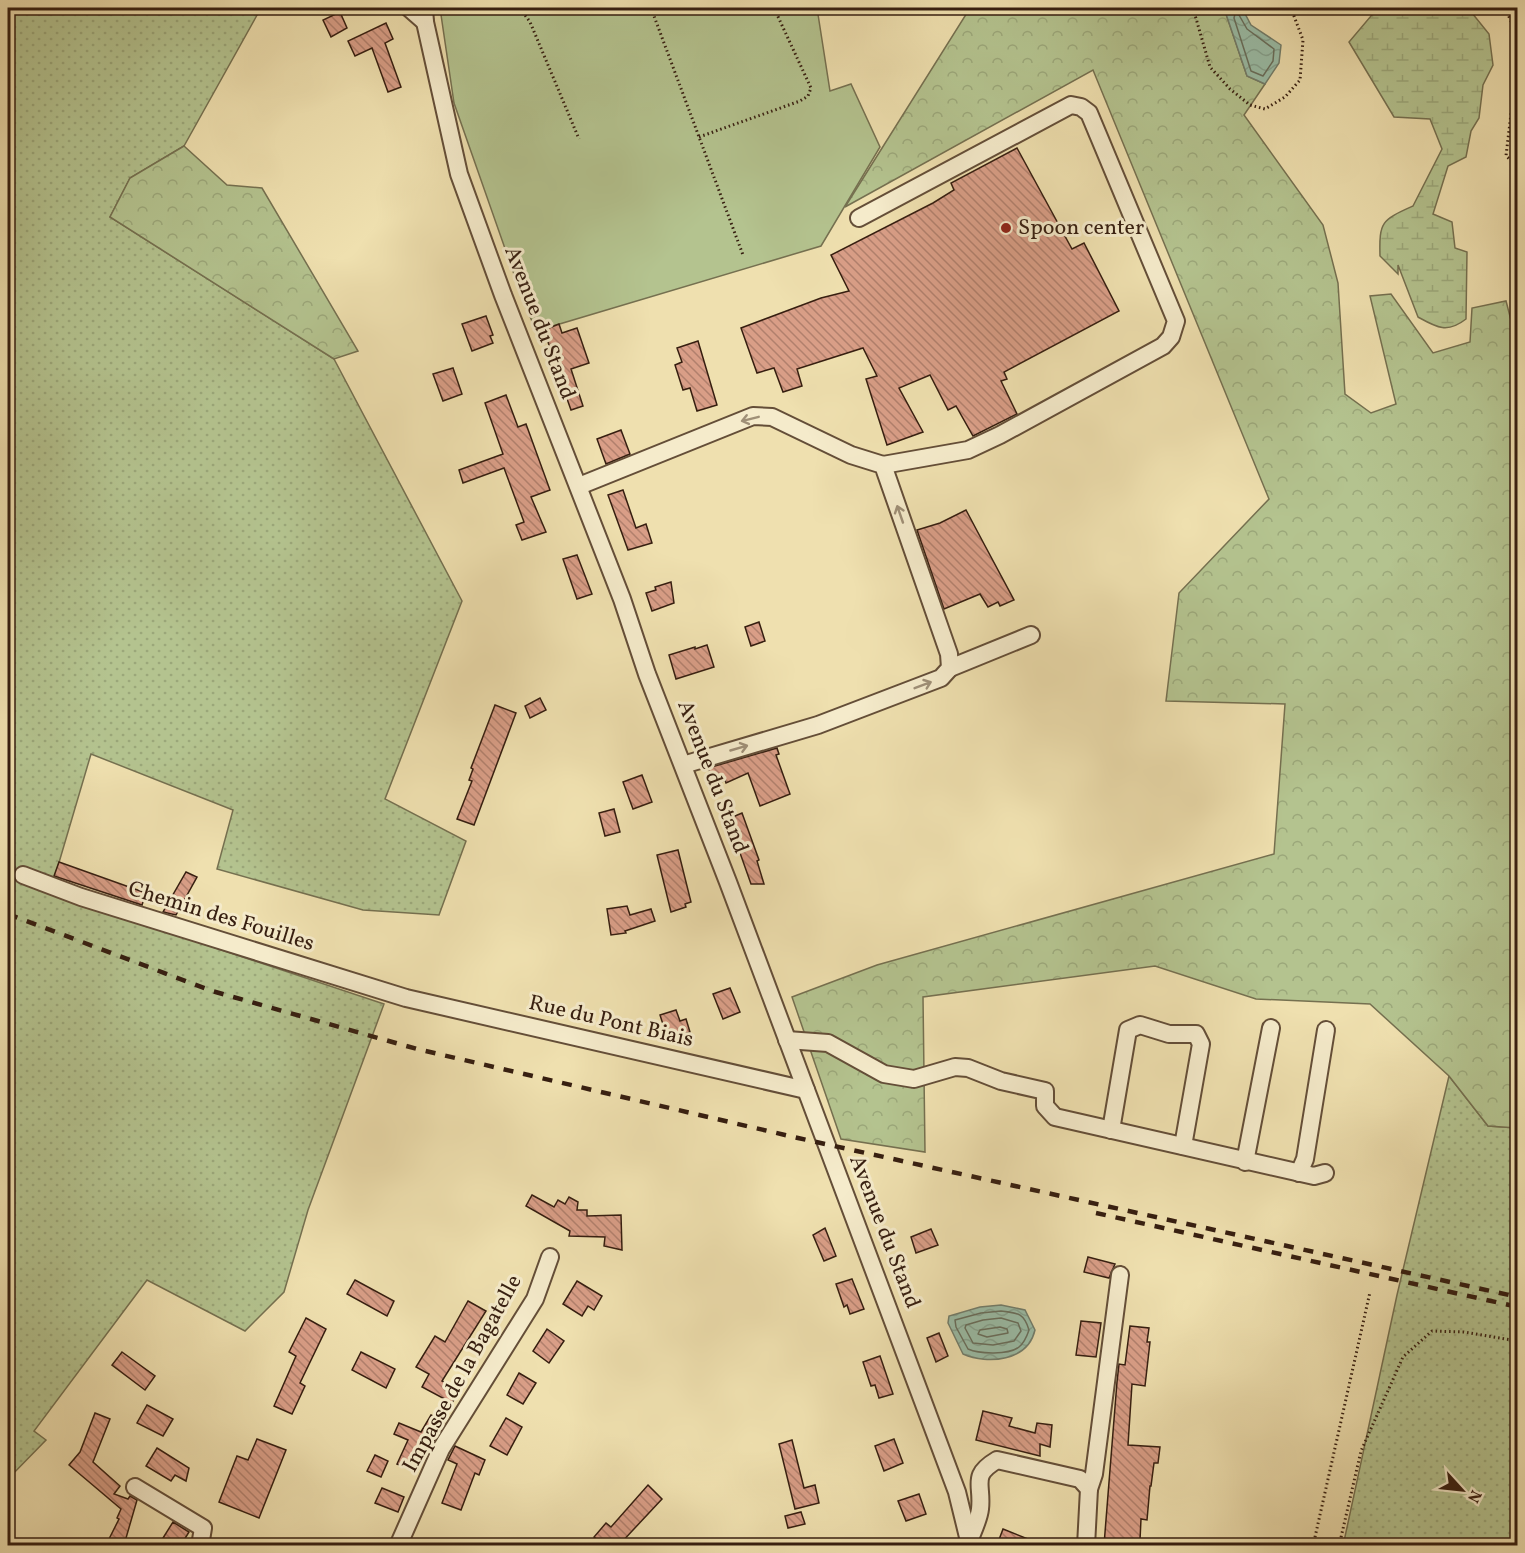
<svg xmlns="http://www.w3.org/2000/svg" width="1525" height="1553" font-family="Vollkorn,serif">
  <style>
    .grass { fill: url(#grass-dots); stroke: #757050; stroke-width: 1.5 }
    .forest { fill: url(#forest-crowns); stroke: #757050; stroke-width: 1.5 }
    .wetland { fill: url(#wetland-marsh); stroke: #757050; stroke-width: 1.5 }
    .garden { fill: #b4c38f; stroke: #757050; stroke-width: 1.5 }
    .water { fill: url(#water-waves); stroke: #727d6b; stroke-width: 1.5 }
    .lines { fill: none; stroke-linecap: round; stroke-linejoin: round }
    .shore { stroke: #686e5c; stroke-width: 1.5 }
    .building { fill: url(#building-back-hatch); stroke: #361e10; stroke-width: 1.5 }
    .minor-casing { stroke: #644e38; stroke-width: 20 }
    .path { stroke: #361e10; stroke-width: 3; stroke-dasharray: 1.5 3; stroke-linecap: butt }
    .minor { stroke: #f5ebcb; stroke-width: 16 }
    .rail { stroke: #361e10; stroke-width: 4.5; stroke-dasharray: 10 10; stroke-linecap: butt }
    .oneway { stroke: #9f8f77 }
    .poi-dot { fill: #8f2418; stroke: #f5ebcb; stroke-width: 2 }
    .labels { text-anchor: middle; dominant-baseline: central; stroke-width: 6; stroke-linejoin: round; paint-order: stroke }
    .poi-label { font-size: 22px; fill: #361e10; stroke: #f5ebcb; text-anchor: start }
    .street-label { font-size: 22px; fill: #361e10; stroke: #f5ebcb }
  </style>
  <defs>
    <pattern id="grass-dots" width="8" height="8" patternUnits="userSpaceOnUse" patternTransform="scale(1.5)"><rect width="8" height="8" fill="#b4c38f"/><path d="M2 2h.1M6 6h.1" fill="none" stroke="#9ba77a" stroke-width="1.8" stroke-linecap="round"/></pattern>
    <pattern id="forest-crowns" width="20" height="18" patternUnits="userSpaceOnUse" patternTransform="scale(1.5)"><rect width="20" height="18" fill="#b4c38f"/><path d="M2 6a3 3 0 1 1 6 0M12 15a3 3 0 1 1 6 0" fill="none" stroke="#9ba77a"/></pattern>
    <pattern id="wetland-marsh" width="20" height="14" patternUnits="userSpaceOnUse" patternTransform="scale(1.5)"><rect width="20" height="14" fill="#b4c38f"/><path d="M1 5h8M5 5V1M11 12h8M15 12V8" fill="none" stroke="#9ba77a"/></pattern>
    <pattern id="water-waves" width="16" height="10" patternUnits="userSpaceOnUse" patternTransform="scale(1.5)"><rect width="16" height="10" fill="#9abda7"/><path d="M0 5q4-4 8 0t8 0" fill="none" stroke="#85a28f"/></pattern>
    <pattern id="building-back-hatch" width="6" height="6" patternUnits="userSpaceOnUse" patternTransform="scale(1.5)"><rect width="6" height="6" fill="#d99e87"/><path d="M-1 5l2 2M0 0l6 6M5-1l2 2" fill="none" stroke="#b1806d"/></pattern>
  </defs>
  <rect width="100%" height="100%" fill="#efe0af"/>
  <filter id="stains"><feTurbulence type="fractalNoise" baseFrequency=".00333" numOctaves="4"/><feColorMatrix values="0 0 0 0 .2 0 0 0 0 .09 0 0 0 0 .02 0 0 0 .5 -.17"/></filter>
  <radialGradient id="worn" r=".72"><stop offset=".6" stop-color="#630" stop-opacity="0"/><stop offset="1" stop-color="#630" stop-opacity=".3"/></radialGradient>
  <g class="grass">
    <path d="M8,8H261L184,146L130,178L110,217L334,359L462,601L385,799L466,841L439,915L363,910L217,869L233,810L91,754L50,893L384,1004L308,1210L284,1292L245,1331L147,1280L34,1431L46,1440L8,1479Z"/>
    <path d="M1449,1076L1488,1126L1517,1128V1545L1343,1546L1397,1295Z"/>
  </g>
  <g class="forest">
    <path d="M970,8H1224L1247,76L1265,84L1244,115L1323,225L1338,283L1345,394L1371,413L1396,404L1370,296L1391,294L1433,353L1470,342L1472,308L1506,301L1517,343V1128L1488,1126L1449,1076L1370,1004L1256,999L1155,966L923,997L925,1152L841,1139L792,997L877,965L1274,854L1285,704L1166,701L1179,593L1269,499L1093,70L845,207Z"/>
    <path d="M184,146L227,185L262,188L358,351L334,359L110,217L130,178Z"/>
  </g>
  <path class="wetland" d="M1380,8H1468L1489,34L1493,65L1483,85L1479,118L1471,131L1466,157L1448,166L1433,214L1452,222L1455,248L1467,252L1466,319C1447,334 1436,327 1418,317L1398,265V274L1380,256C1379,221 1382,220 1413,206L1442,149L1430,119L1394,117L1349,42L1376,10Z"/>
  <path class="garden" d="M440,8H817L830,91L851,84L880,147L821,246L536,331L522,297L454,103Z"/>
  <g class="water">
    <path d="M1224,8H1242L1251,25L1281,45L1279,63L1265,84L1247,76Z"/>
    <path d="M1001,1305L1025,1310L1035,1330C1028,1361 988,1365 963,1354L948,1323L949,1316L980,1307Z"/>
  </g>
  <g class="lines">
    <g class="shore">
      <path d="M1235,14L1239,15L1247,29L1274,49L1273,61L1263,76L1251,71L1234,18Z"/>
      <path d="M1001,1311C1018,1313 1024,1313 1029,1330C1027,1336 1024,1343 1019,1347C1009,1355 979,1354 968,1349L956,1327L955,1320L981,1313Z"/>
      <path d="M1001,1318L1018,1323L1021,1331L1014,1341L993,1345L973,1343L965,1328L966,1325L983,1320Z"/>
      <path d="M1000,1327L1007,1329L1008,1333L987,1337L978,1334L980,1330Z"/>
    </g>
  </g>
  <g class="building">
    <path d="M340,12L347,28L331,37L323,20Z"/>
    <path d="M386,23L393,39L385,43L401,87L388,92L372,48L355,56L348,41Z"/>
    <path d="M1017,148L1072,249L1084,243L1119,311L1004,372L1007,379L1001,381L1017,414L973,436L956,406L948,410L930,375L899,388L923,432L887,445L866,379L877,376L863,348L797,369L802,386L783,392L774,368L757,373L741,328L821,298L849,291L831,255L933,203L954,190L951,183Z"/>
    <path d="M486,316L493,335L490,336L493,343L472,351L462,324Z"/>
    <path d="M559,324L562,333L577,328L589,363L571,369L583,406L571,410L558,373L556,374L547,350L550,348L544,330Z"/>
    <path d="M698,341L717,405L697,411L690,388L683,390L675,365L682,362L677,348Z"/>
    <path d="M453,368L462,394L443,401L433,374Z"/>
    <path d="M506,395L518,427L526,424L550,490L531,497L546,532L522,540L516,525L524,522L504,468L463,483L459,470L503,454L485,403Z"/>
    <path d="M621,430L630,454L606,464L597,439Z"/>
    <path d="M623,490L636,528L646,524L652,543L628,550L608,495Z"/>
    <path d="M966,510L983,542L1014,600L1000,606L998,602L988,607L980,594L944,609L917,530L940,523Z"/>
    <path d="M577,555L592,594L577,599L563,559Z"/>
    <path d="M671,582L674,603L652,611L646,593L656,590L655,587Z"/>
    <path d="M759,622L765,641L751,646L745,627Z"/>
    <path d="M707,645L714,667L676,679L669,655L695,647V649Z"/>
    <path d="M540,698L546,710L530,718L525,706Z"/>
    <path d="M495,705L516,713L474,825L457,819L472,781L469,780L473,769L471,768Z"/>
    <path d="M777,748L779,754L776,755L790,794L760,806L748,773L726,783L725,780L715,785L708,768Z"/>
    <path d="M642,775L652,802L633,809L623,782Z"/>
    <path d="M614,809L620,832L605,836L599,813Z"/>
    <path d="M742,813L759,860L757,861L764,884H751L728,819Z"/>
    <path d="M678,850L691,902L685,904L686,907L671,912L657,855Z"/>
    <path d="M59,862L146,893L142,905L54,876Z"/>
    <path d="M186,872L197,877L176,915L163,912Z"/>
    <path d="M627,906L630,915L651,909L655,921L625,931L626,933L611,935L607,909Z"/>
    <path d="M730,988L740,1012L723,1019L713,994Z"/>
    <path d="M676,1010L680,1021L686,1019L690,1032L668,1040L660,1015Z"/>
    <path d="M532,1195L554,1207L558,1200L565,1204L569,1197L578,1202L577,1210H587V1216L621,1215L622,1250L604,1246L605,1237L569,1236L570,1231L526,1206Z"/>
    <path d="M825,1228L836,1256L824,1261L813,1235Z"/>
    <path d="M931,1229L938,1245L916,1253L911,1237Z"/>
    <path d="M1088,1257L1115,1264L1109,1278L1084,1272Z"/>
    <path d="M852,1279L864,1309L850,1314L847,1305L844,1307L836,1284Z"/>
    <path d="M355,1280L394,1301L387,1316L347,1294Z"/>
    <path d="M577,1281L602,1296L594,1310L588,1306L582,1316L563,1304Z"/>
    <path d="M468,1301L486,1311L442,1381L459,1391L452,1403L422,1387L429,1374L416,1367L435,1336L445,1342Z"/>
    <path d="M306,1318L326,1329L300,1383L305,1386L292,1414L274,1406L296,1356L289,1352Z"/>
    <path d="M1081,1321L1101,1323L1096,1357L1076,1355Z"/>
    <path d="M1130,1326L1149,1328L1147,1342H1150L1145,1386L1132,1384L1128,1445L1160,1447L1158,1463H1154L1151,1486H1150L1147,1520L1141,1519L1140,1540L1122,1539V1545H1104L1117,1382L1119,1364L1125,1365Z"/>
    <path d="M547,1329L564,1341L549,1363L533,1351Z"/>
    <path d="M939,1333L948,1356L936,1362L927,1338Z"/>
    <path d="M122,1352L155,1376L145,1390L112,1365Z"/>
    <path d="M361,1352L395,1369L386,1388L352,1370Z"/>
    <path d="M880,1356L893,1394L879,1398L875,1385L871,1386L863,1362Z"/>
    <path d="M519,1373L536,1383L523,1404L507,1395Z"/>
    <path d="M147,1405L173,1419L163,1436L137,1423Z"/>
    <path d="M983,1411L1012,1418L1009,1426L1035,1433L1037,1423L1052,1425L1050,1447L1040,1444V1456L976,1440Z"/>
    <path d="M95,1413L110,1419L93,1462L120,1486L114,1494L128,1499L130,1496L137,1500L124,1545H106L119,1519L117,1518L121,1509L69,1465L80,1452Z"/>
    <path d="M431,1415L444,1422L428,1453L424,1452L415,1471L397,1464L408,1440L394,1434L399,1423L421,1432Z"/>
    <path d="M506,1418L522,1427L507,1455L490,1446Z"/>
    <path d="M257,1439L286,1450L259,1518L219,1502L237,1456L248,1460Z"/>
    <path d="M894,1439L903,1463L884,1471L875,1446Z"/>
    <path d="M792,1440L804,1488L815,1485L819,1503L795,1509L779,1444Z"/>
    <path d="M455,1446L485,1460L479,1475L475,1473L461,1510L442,1503L457,1464L448,1460Z"/>
    <path d="M157,1448L189,1468L186,1481L175,1475L171,1481L146,1466Z"/>
    <path d="M375,1455L388,1461L381,1477L367,1471Z"/>
    <path d="M648,1485L662,1499L619,1545H605L594,1537L606,1523L611,1527Z"/>
    <path d="M382,1488L404,1497L398,1512L375,1503Z"/>
    <path d="M919,1494L926,1514L906,1521L898,1501Z"/>
    <path d="M801,1512L805,1524L788,1528L785,1516Z"/>
    <path d="M173,1522L189,1532L181,1545H176L163,1538Z"/>
    <path d="M1003,1529L1043,1545H997Z"/>
  </g>
  <g class="lines">
    <g class="minor-casing">
      <g id="minor">
        <path d="M409,8L425,22"/>
        <path d="M424,8L425,22L459,174L503,295L622,599L647,674L728,882L957,1492L969,1541L968,1546"/>
        <path d="M859,218L1071,105L1081,107L1089,113L1176,321L1171,337L1163,346L1000,435L968,450L883,465"/>
        <path d="M579,486L753,416L772,417L851,455L883,465L949,654L950,668L941,678L818,725L683,765"/>
        <path d="M950,668L1031,635"/>
        <path d="M23,875L81,897L406,998L806,1090"/>
        <path d="M787,1040L828,1043L884,1074L914,1079L955,1067L968,1068L1001,1081L1045,1091V1106L1055,1117L1314,1176L1325,1173"/>
        <path d="M1111,1130L1128,1030L1140,1025L1169,1034H1196L1201,1044L1183,1146"/>
        <path d="M1245,1162L1271,1028"/>
        <path d="M1299,1173L1305,1159L1326,1030"/>
        <path d="M135,1487L203,1528L200,1546"/>
        <path d="M1089,1489L1094,1474L1120,1275"/>
        <path d="M969,1541C973,1531 979,1519 980,1509C983,1484 970,1476 997,1460L1080,1479L1089,1489L1086,1546"/>
        <path d="M398,1546L441,1449L535,1299L550,1257"/>
      </g>
    </g>
    <g class="path">
      <path d="M520,8L530,22L579,139"/>
      <path d="M651,8L743,255"/>
      <path d="M1193,8L1210,67L1230,89L1250,105L1265,109L1285,97L1300,80L1303,40L1291,8"/>
      <path d="M1505,8L1516,32L1513,97L1506,156L1518,166"/>
      <path d="M699,137L800,101L808,96L811,88L774,8"/>
      <path d="M1313,1546L1370,1292"/>
      <path d="M1339,1546L1361,1451L1403,1357L1432,1331L1464,1332L1518,1341"/>
    </g>
    <use href="#minor" class="minor"/>
    <g class="rail">
      <path d="M8,914L212,991L417,1049L798,1138L1518,1297"/>
      <path d="M1096,1213L1518,1307"/>
    </g>
  </g>
  <defs><path id="oneway-shaft" d="M-6 0H5M1.5-3L5.5 0L1.5 3" fill="none" stroke-width="1.6" stroke-linecap="round" stroke-linejoin="round" transform="scale(1.5)"/></defs>
  <g class="oneway">
    <use href="#oneway-shaft" transform="translate(750 419) rotate(166)"/>
    <use href="#oneway-shaft" transform="translate(900 514) rotate(-109)"/>
    <use href="#oneway-shaft" transform="translate(923 685) rotate(-21)"/>
    <use href="#oneway-shaft" transform="translate(739 748) rotate(-16)"/>
  </g>
  <circle class="poi-dot" cx="1006" cy="228" r="6"/>
  <g class="labels">
    <g class="poi-label">
      <text x="1018" y="228">Spoon center</text>
    </g>
    <g class="street-label">
      <text transform="translate(539 323) rotate(69)">Avenue du Stand</text>
      <text transform="translate(712 777) rotate(69)">Avenue du Stand</text>
      <text transform="translate(221 917) rotate(17)">Chemin des Fouilles</text>
      <text transform="translate(611 1022) rotate(13)">Rue du Pont Biais</text>
      <text transform="translate(884 1232) rotate(69)">Avenue du Stand</text>
      <text transform="translate(463 1374) rotate(-61)">Impasse de la Bagatelle</text>
    </g>
  </g>
  <rect width="1525" height="1553" fill="none" stroke="#efe0af" stroke-width="30"/>
  <rect x="9" y="9" width="1507" height="1535" fill="none" stroke="#361e10" stroke-width="3"/>
  <rect x="15" y="15" width="1495" height="1523" fill="none" stroke="#361e10" stroke-width="1.5"/>
  <g transform="translate(1462 1490) rotate(117)" stroke="#f5ebcb" stroke-width="4.5" paint-order="stroke">
  <path d="M0-4.5L10 22L0 15L-10 22Z" fill="#361e10"/>
  <text y="-9" font-size="16" font-weight="bold" text-anchor="middle" fill="#361e10">N</text>
  </g>
  <rect width="100%" height="100%" filter="url(#stains)"/>
  <rect width="100%" height="100%" fill="url(#worn)"/>
</svg>
